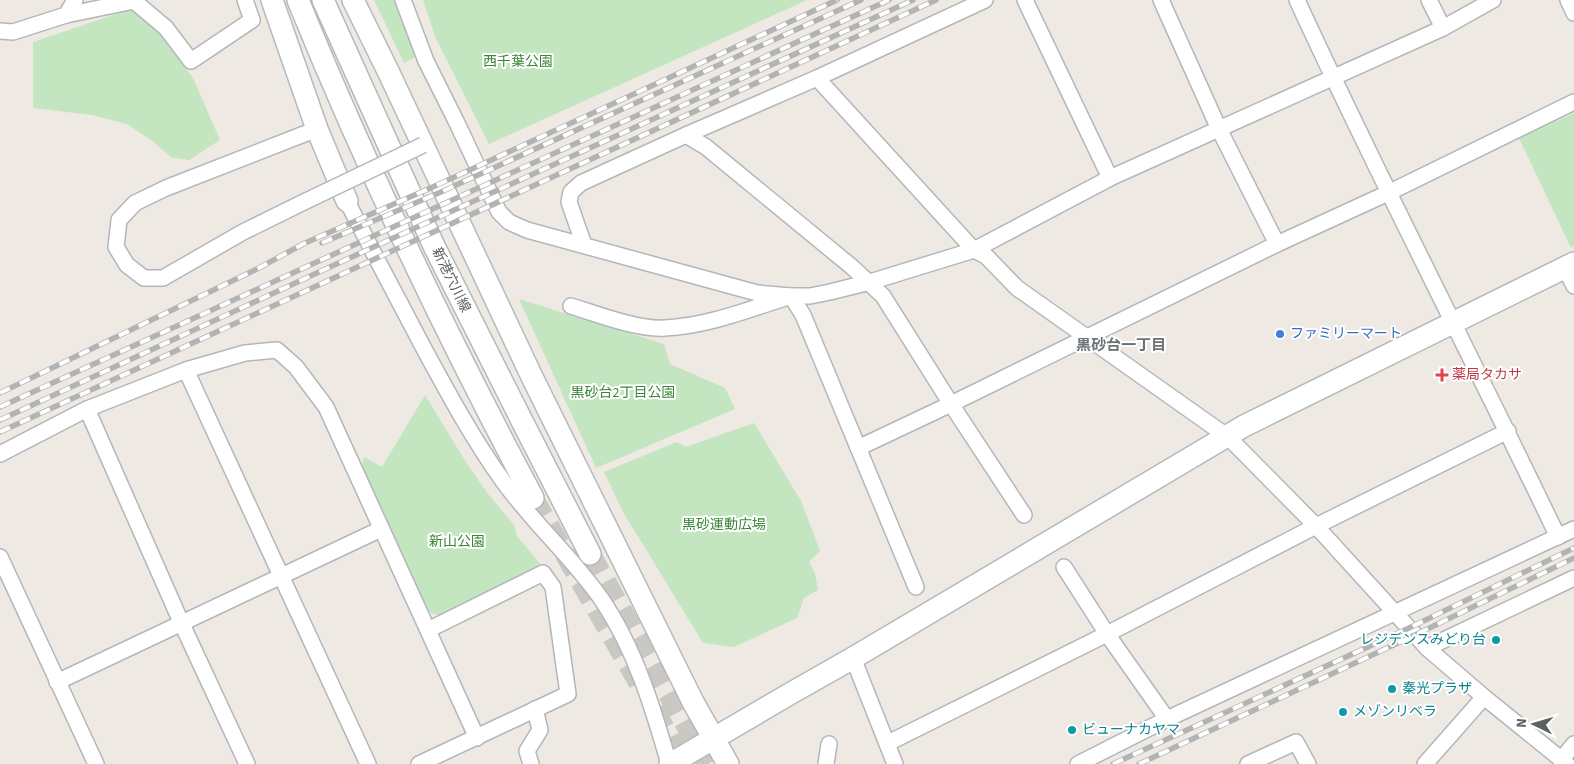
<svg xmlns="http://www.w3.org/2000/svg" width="1574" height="764" font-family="'Source Sans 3','Noto Sans JP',sans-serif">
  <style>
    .green { fill: #c3e5c0 }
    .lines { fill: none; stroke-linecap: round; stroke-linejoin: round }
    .secondary-tunnel { stroke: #c9c8c3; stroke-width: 21; stroke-dasharray: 21 11; stroke-linecap: butt }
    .street-casing { stroke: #b3b6ba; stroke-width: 18 }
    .secondary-casing { stroke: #b4b9bd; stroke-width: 24 }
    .street { stroke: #fff; stroke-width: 15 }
    .secondary { stroke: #fff; stroke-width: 21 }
    .rail-casing { stroke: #b2b3b3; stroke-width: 5.5 }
    .rail { stroke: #fff; stroke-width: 4; stroke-dasharray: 11; stroke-linecap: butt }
    .street-bridge-casing { stroke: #b3b6ba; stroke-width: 18; stroke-linecap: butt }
    .street-bridge { stroke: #fff; stroke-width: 15 }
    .shop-dot { fill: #3f7fe0; stroke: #fff; stroke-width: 2 }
    .health-dot { fill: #e0444e; stroke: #fff; stroke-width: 2 }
    .culture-dot { fill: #0f9aa8; stroke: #fff; stroke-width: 2 }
    .labels { text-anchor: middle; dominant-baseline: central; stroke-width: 4; stroke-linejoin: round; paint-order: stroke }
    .park-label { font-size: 14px; fill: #3b8637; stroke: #fff }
    .street-label { font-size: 14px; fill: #5b6063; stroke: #fff }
    .shop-label { font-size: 14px; fill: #366cbe; stroke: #fff; text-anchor: start }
    .health-label { font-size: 14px; fill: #be3a42; stroke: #fff; text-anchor: start }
    .culture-label { font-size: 14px; fill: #0d838f; stroke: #fff; text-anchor: start }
    .neighbourhood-label { font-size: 15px; font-weight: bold; fill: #6c7275; stroke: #fff }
  </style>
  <rect width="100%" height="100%" fill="#eeeae3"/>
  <g class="green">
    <path d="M374,0H394L418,56L404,63Z"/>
    <path d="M423,0H807L489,144L436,39Z"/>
    <path d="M134,8L149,20L193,78L220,140L189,160L171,157L151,140L127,124L92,115L33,108V42Z"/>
    <path d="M1574,113V246L1571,248L1519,138Z"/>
    <path d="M519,299L664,344L670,364L725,388L735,409L596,468Z"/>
    <path d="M425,395L464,459L488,494L514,525L517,536L542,566L438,616L428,611L362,469L363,460L364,457L382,467Z"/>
    <path d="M754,423L801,501L820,551L809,562L815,573L818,590L804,598L797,618L734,647L703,643L623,512L604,472L677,442L686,447Z"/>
  </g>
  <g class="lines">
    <g class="secondary-tunnel">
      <path d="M533,498L639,683"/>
      <path d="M590,554L708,764"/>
      <path d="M654,710L685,764"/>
    </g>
    <g class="street-casing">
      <g id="street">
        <path d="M403,0L426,61L456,121L499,212L509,222L527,230L757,293L791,296H810L830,292L870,282L974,250L1110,178L1443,28L1493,0"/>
        <path d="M1025,0L1110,178"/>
        <path d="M1161,0L1219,129L1277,244"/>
        <path d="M1297,0C1380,181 1472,357 1558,537"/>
        <path d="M1429,0L1443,28"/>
        <path d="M1568,0L1574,13"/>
        <path d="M66,15L134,1L166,28L191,61L252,20L245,0"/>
        <path d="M0,31L13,32L66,15L75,0"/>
        <path d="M817,78L974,250L986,256L1017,288L1228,437L1316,526L1427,648L1484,697L1567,764"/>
        <path d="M686,135L706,147L852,267L883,296L951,404L1024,515"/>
        <path d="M306,201L243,232L163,278H144L127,265L116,247L119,220L135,203L166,188L317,129"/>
        <path d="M347,201C371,249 397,297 422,345C447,391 472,438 503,481C533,523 573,558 602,600C635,649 653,708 669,764"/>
        <path d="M584,245L569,202L571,192L581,183L686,135L817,78L985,0"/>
        <path d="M1565,268L1574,286"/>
        <path d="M571,306C597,314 638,330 665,328C708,326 750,309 791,296L803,315L916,587"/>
        <path d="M186,370L368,764"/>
        <path d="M87,409L181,622L247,764"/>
        <path d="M858,448L951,404L1277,244L1388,193L1574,102"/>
        <path d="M0,454L87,409L186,370L245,353L277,350L296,367L326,407L477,738"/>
        <path d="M0,557L96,764"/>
        <path d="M1064,567L1107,634L1167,719"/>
        <path d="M1427,648L1574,578"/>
        <path d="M853,658L895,764"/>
        <path d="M57,682L381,529"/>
        <path d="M888,743L1107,634L1316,526L1508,431"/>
        <path d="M1561,760L1574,744"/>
        <path d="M419,764L568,694L553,587L543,573L428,630"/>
        <path d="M531,764L527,751L540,730L535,709"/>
        <path d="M826,764L829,744"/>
        <path d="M1078,764L1167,719L1574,529"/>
        <path d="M1248,764L1296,742L1308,764"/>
        <path d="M1425,764L1484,697"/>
      </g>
    </g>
    <g class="secondary-casing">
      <g id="secondary">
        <path d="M272,0L317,129L347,201"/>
        <path d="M298,0C367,170 447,336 533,498"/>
        <path d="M323,0L434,246L521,419L590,554"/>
        <path d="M353,0L388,71L532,377L693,702L728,764"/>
        <path d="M670,764L793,692L853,658L1244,426L1574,263"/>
      </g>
    </g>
    <use href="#street" class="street"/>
    <use href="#secondary" class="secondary"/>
    <g class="rail-casing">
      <g id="rail">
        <path d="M322,243L441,192L861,0"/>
        <path d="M0,393L255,270L305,243L435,186L837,0"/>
        <path d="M0,407L889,0"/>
        <path d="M0,420L319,272L913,0"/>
        <path d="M0,432L936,0"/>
        <path d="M1113,764L1409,628L1574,548"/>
        <path d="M1139,764L1415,635L1574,558"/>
      </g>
    </g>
    <use href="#rail" class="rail"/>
    <g class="street-bridge-casing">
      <path id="street-bridge" d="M306,201L423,145"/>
    </g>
    <use href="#street-bridge" class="street-bridge"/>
  </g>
  <circle class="shop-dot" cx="1280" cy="334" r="5"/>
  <path class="health-dot" d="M1439.5 367.5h5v5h5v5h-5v5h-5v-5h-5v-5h5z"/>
  <g class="culture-dot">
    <circle cx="1496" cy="640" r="5"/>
    <circle cx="1392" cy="689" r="5"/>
    <circle cx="1343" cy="712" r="5"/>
    <circle cx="1072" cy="730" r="5"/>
  </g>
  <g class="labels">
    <g class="park-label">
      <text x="518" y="62">西千葉公園</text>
      <text x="623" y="393">黒砂台2丁目公園</text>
      <text x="724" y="525">黒砂運動広場</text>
      <text x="457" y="542">新山公園</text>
    </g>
    <g class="street-label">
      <text transform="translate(451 280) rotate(64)">新港穴川線</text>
    </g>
    <g class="shop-label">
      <text x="1290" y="334">ファミリーマート</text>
    </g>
    <g class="health-label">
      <text x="1452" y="375">薬局タカサ</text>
    </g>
    <g class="culture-label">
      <text x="1486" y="640" text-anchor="end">レジデンスみどり台</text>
      <text x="1402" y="689">秦光プラザ</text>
      <text x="1353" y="712">メゾンリベラ</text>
      <text x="1082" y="730">ビューナカヤマ</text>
    </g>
    <g class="neighbourhood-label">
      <text x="1121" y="345">黒砂台一丁目</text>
    </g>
  </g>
  <g transform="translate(1534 724) rotate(275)" stroke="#ffffff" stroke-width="4" paint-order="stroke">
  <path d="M0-4L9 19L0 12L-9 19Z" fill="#5b6063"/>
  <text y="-8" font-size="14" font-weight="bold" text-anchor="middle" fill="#5b6063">N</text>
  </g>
</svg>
